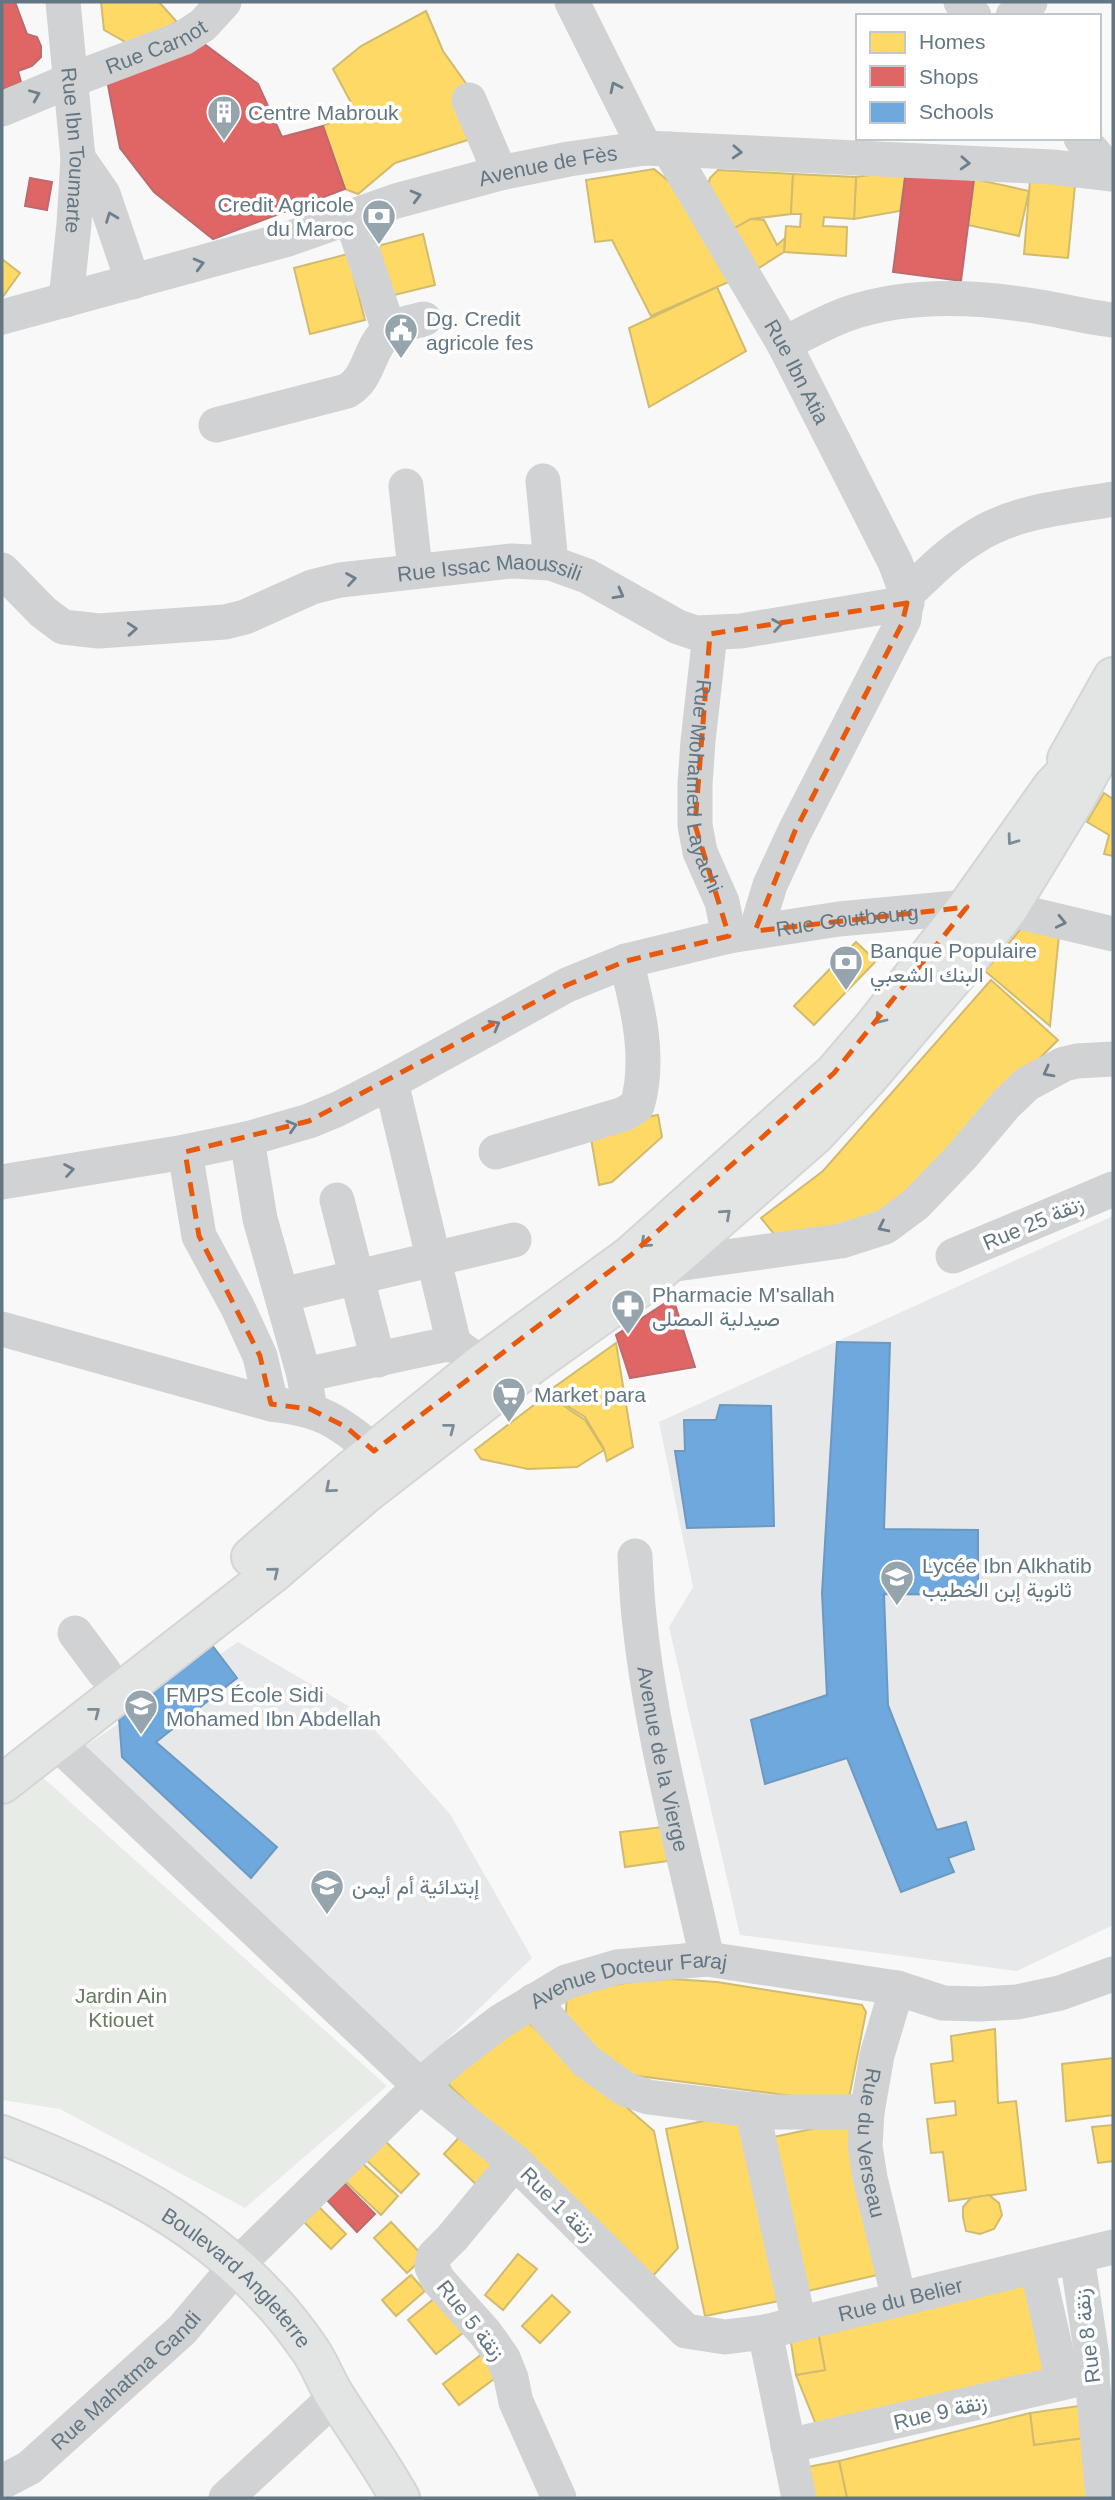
<svg xmlns="http://www.w3.org/2000/svg" width="1115" height="2500" font-family="Helvetica,Vazirmatn,sans-serif">
  <style>
    .built { fill: #e7e8e9 }
    .green { fill: #e8ece6 }
    .homes { fill: #ffd966; stroke: #d0bb6f; stroke-width: 2 }
    .shops { fill: #e06666; stroke: #ba6b6f; stroke-width: 2 }
    .schools { fill: #6fa8dc; stroke: #6b99c2; stroke-width: 2 }
    .lines { fill: none; stroke-linecap: round; stroke-linejoin: round }
    .major-casing { stroke: #d4d5d7; stroke-width: 42 }
    .minor { stroke: #d1d2d3; stroke-width: 35 }
    .major { stroke: #e3e4e4; stroke-width: 38 }
    .oneway { stroke: #6d7f8c }
    .oneway2 { stroke: #7c8c97 }
    .marked { fill: none; stroke: #e8590c; stroke-width: 5; stroke-dasharray: 14 9; stroke-linejoin: round }
    .labels { text-anchor: middle; dominant-baseline: central; stroke-width: 7; stroke-linejoin: round; paint-order: stroke }
    .street-label { font-size: 21px; fill: #627684; stroke: #fff }
    .poi-label { font-size: 21px; fill: #627684; stroke: #fff; text-anchor: start }
    .park-label { font-size: 21px; fill: #677a62; stroke: #fff }
  </style>
  <rect width="100%" height="100%" fill="#f8f8f8"/>
  <g class="built">
    <path d="M1113,1216V1925L1017,1971L740,1935L669,1627L693,1587L659,1422Z"/>
    <path d="M238,1642L359,1712L450,1814L532,1958L414,2071L81,1749Z"/>
  </g>
  <path class="green" d="M39,1774L387,2086L245,2208L60,2109L2,2100V1799Z"/>
  <g class="homes">
    <path d="M101,2H159L177,22L131,45L104,30Z"/>
    <path d="M426,11L443,51L470,89L474,138L395,163L358,194L345,189L323,126L355,110L333,69L361,46Z"/>
    <path d="M654,169L677,188L733,280L651,316L612,240L595,242L586,180Z"/>
    <path d="M718,170L793,174L791,214L751,219L724,234L705,194L710,178Z"/>
    <path d="M906,170L900,211L854,219L856,177Z"/>
    <path d="M793,174L856,177L854,219L824,217L823,226L847,227L846,256L784,252L786,226L800,227L801,214H791Z"/>
    <path d="M974,179L1029,191L1019,236L968,225Z"/>
    <path d="M1030,181L1075,185L1068,258L1024,254Z"/>
    <path d="M751,219L764,220L777,245L785,238L784,252L748,275L724,234Z"/>
    <path d="M423,234L435,285L386,297L374,247Z"/>
    <path d="M348,254L365,320L310,334L294,268Z"/>
    <path d="M2,259L20,273L2,298Z"/>
    <path d="M717,287L746,351L649,407L629,328Z"/>
    <path d="M1104,793L1113,799V856L1104,854L1109,835L1087,822Z"/>
    <path d="M1030,918L1060,925L1050,1026L985,971Z"/>
    <path d="M856,942L876,961L814,1025L794,1006Z"/>
    <path d="M991,980L1058,1040L879,1218L778,1239L761,1218L823,1171Z"/>
    <path d="M658,1115L662,1137L612,1182L599,1185L589,1127Z"/>
    <path d="M616,1343L633,1447L607,1461L604,1449L585,1417L546,1393Z"/>
    <path d="M547,1395L585,1420L604,1450L577,1467L528,1469L481,1459L475,1450Z"/>
    <path d="M671,1826L675,1860L625,1867L620,1832Z"/>
    <path d="M673,1979L717,1982L862,2005L866,2012L848,2103L615,2073L565,2029L567,1992L639,1981Z"/>
    <path d="M522,2017L654,2131L678,2248L652,2277L449,2085L452,2061Z"/>
    <path d="M995,2029L998,2103L1016,2101L1026,2190L949,2201L943,2152L931,2153L927,2119L956,2115L955,2101L935,2103L931,2064L953,2061L951,2036Z"/>
    <path d="M1113,2058V2115L1066,2121L1062,2064Z"/>
    <path d="M741,2113L779,2301L705,2316L666,2129Z"/>
    <path d="M850,2121L886,2273L799,2293L764,2139Z"/>
    <path d="M1113,2125V2161L1098,2163L1092,2127Z"/>
    <path d="M463,2133L500,2168L481,2189L444,2154Z"/>
    <path d="M382,2138L419,2174L401,2193L364,2158Z"/>
    <path d="M361,2162L398,2196L381,2215L344,2180Z"/>
    <path d="M989,2195L999,2203L1002,2215L994,2229L980,2234L966,2231L963,2217V2207L971,2198Z"/>
    <path d="M319,2207L346,2234L331,2249L304,2222Z"/>
    <path d="M391,2222L424,2257L407,2273L374,2238Z"/>
    <path d="M518,2254L537,2269L503,2310L485,2295Z"/>
    <path d="M411,2275L425,2291L396,2316L382,2300Z"/>
    <path d="M1036,2282L1057,2371L817,2427L796,2375L825,2370L818,2332Z"/>
    <path d="M552,2295L570,2312L540,2343L522,2326Z"/>
    <path d="M436,2297L464,2332L436,2354L408,2320Z"/>
    <path d="M818,2332L825,2370L796,2375L790,2336Z"/>
    <path d="M482,2354L498,2376L459,2405L443,2384Z"/>
    <path d="M1085,2405L1092,2437L1034,2445L1030,2413Z"/>
    <path d="M1030,2413L1034,2445L1092,2437L1096,2498H847L839,2461Z"/>
    <path d="M839,2461L847,2498H813L807,2467Z"/>
  </g>
  <g class="shops">
    <path d="M2,2H15L27,34L37,37L41,46V57L32,66L18,71L21,82L2,90Z"/>
    <path d="M199,40L258,84L282,137L323,126L345,189L213,239L154,192L120,148L106,75Z"/>
    <path d="M906,170L974,179L961,281L893,272Z"/>
    <path d="M30,178L52,182L47,210L25,206Z"/>
    <path d="M673,1298L695,1367L630,1378L616,1335Z"/>
    <path d="M343,2182L375,2214L357,2232L326,2199Z"/>
  </g>
  <g class="schools">
    <path d="M837,1342L890,1343L884,1529L978,1530V1595L884,1594L888,1705L937,1830L966,1822L974,1849L948,1858L954,1872L901,1892L847,1758L765,1784L751,1720L827,1695L822,1593Z"/>
    <path d="M720,1405L771,1406L774,1526L687,1528L675,1451H685L684,1420H716Z"/>
    <path d="M212,1645L237,1678L156,1742L277,1847L251,1878L122,1757L119,1718Z"/>
  </g>
  <g class="lines">
    <g class="major-casing">
      <g id="major">
        <path d="M1067,759L1113,677"/>
        <path d="M251,1557L350,1471L480,1365L631,1255L834,1073L875,1025L967,907L1053,786L1082,756"/>
        <path d="M2,1784L272,1574L364,1495L534,1363L646,1283L815,1135L867,1079L961,969L1008,909L1077,796L1113,729"/>
        <path id="s12" d="M2,2135C125,2183 231,2236 308,2347C320,2363 326,2383 337,2399C358,2432 381,2464 400,2498"/>
      </g>
    </g>
    <g class="minor">
      <path id="s1" d="M63,2L78,158L74,224L66,300"/>
      <path d="M572,2L645,148"/>
      <path d="M961,2L974,16"/>
      <path d="M1013,16L1030,2"/>
      <path d="M469,100L500,173"/>
      <path id="s2" d="M2,109L69,81L183,38L203,25L224,2"/>
      <path d="M1081,138L1112,174"/>
      <path id="s3" d="M669,149L784,344L895,562L907,594L904,619L795,831L770,885L756,931"/>
      <path d="M78,158L103,194L133,282"/>
      <path d="M351,217L389,330"/>
      <path id="s4" d="M2,317L288,239L396,201L500,173L569,159L645,148L1052,167L1113,174"/>
      <path d="M784,344C804,334 825,322 847,314C905,294 969,296 1028,305C1057,309 1085,317 1113,320"/>
      <path d="M216,425L347,391C370,378 368,349 387,332C395,324 413,322 424,319"/>
      <path d="M543,481L551,563"/>
      <path d="M406,486L415,570"/>
      <path id="s5" d="M2,570L43,612L63,627L99,631L225,622L245,617L312,587L340,580L512,561L551,563L587,576L678,627L696,633L741,631L907,603"/>
      <path d="M907,594C928,574 948,553 973,538C1013,511 1067,507 1113,499"/>
      <path id="s6" d="M710,634L698,741L695,784V825L700,852L722,902L729,936"/>
      <path d="M1008,909L1113,934"/>
      <path d="M391,1082L454,1344"/>
      <path d="M247,1139L260,1219L304,1375L310,1409"/>
      <path d="M185,1152L199,1236L238,1308L260,1356L271,1404"/>
      <path d="M496,1152L624,1114L637,1106C651,1059 638,1007 626,961"/>
      <path id="s7" d="M2,1182L185,1152L247,1139L309,1121L338,1109L391,1082L567,985L626,961L729,936L839,919L967,907"/>
      <path d="M337,1200L378,1360"/>
      <path d="M953,1256L1113,1189"/>
      <path d="M669,1265L841,1241L885,1227L916,1204L962,1156L1006,1104L1027,1084L1064,1064L1077,1061L1113,1059"/>
      <path d="M282,1295L514,1240"/>
      <path d="M2,1329L271,1404C320,1409 337,1420 374,1451"/>
      <path d="M304,1375L443,1345L454,1344L471,1356"/>
      <path id="s8" d="M635,1556C636,1579 637,1602 640,1625C652,1737 683,1848 707,1959"/>
      <path d="M75,1633L104,1672"/>
      <path id="s9" d="M56,1742L420,2086L515,2162L686,2331L725,2337L765,2332L1113,2247"/>
      <path id="s10" d="M897,1988L877,2055L867,2112L865,2146L870,2178L899,2299"/>
      <path d="M533,2001L586,2061L625,2089L648,2097L769,2112H867"/>
      <path d="M752,2109L799,2323"/>
      <path d="M515,2162L452,2238L434,2256L432,2267L438,2280L486,2334L503,2358L511,2378L516,2402L559,2498"/>
      <path d="M1077,2257L1092,2356V2376L1103,2498"/>
      <path d="M1037,2267L1063,2382"/>
      <path d="M765,2332L799,2498"/>
      <path d="M788,2446L1092,2376"/>
      <path id="s11" d="M2,2482L29,2468L182,2330L237,2265L420,2086L455,2056L501,2021L566,1982L617,1967L707,1959L897,1988L943,2003L980,2004L1017,2002L1060,1993L1113,1974"/>
      <path d="M226,2498L335,2397"/>
    </g>
    <use href="#major" class="major"/>
  </g>
  <defs><path id="oneway-chevron" d="M-2-3.5L2.5 0L-2 3.5" fill="none" stroke-width="1.6" stroke-linecap="round" stroke-linejoin="round" transform="scale(1.75)"/></defs>
  <g class="oneway">
    <use href="#oneway-chevron" transform="translate(615 87) rotate(-116)"/>
    <use href="#oneway-chevron" transform="translate(35 95) rotate(-23)"/>
    <use href="#oneway-chevron" transform="translate(737 152) rotate(3)"/>
    <use href="#oneway-chevron" transform="translate(965 163) rotate(3)"/>
    <use href="#oneway-chevron" transform="translate(416 196) rotate(-15)"/>
    <use href="#oneway-chevron" transform="translate(111 217) rotate(-111)"/>
    <use href="#oneway-chevron" transform="translate(199 264) rotate(-15)"/>
    <use href="#oneway-chevron" transform="translate(351 579) rotate(-9)"/>
    <use href="#oneway-chevron" transform="translate(619 594) rotate(29)"/>
    <use href="#oneway-chevron" transform="translate(777 625) rotate(-9)"/>
    <use href="#oneway-chevron" transform="translate(132 629) rotate(-4)"/>
    <use href="#oneway-chevron" transform="translate(1061 922) rotate(13)"/>
    <use href="#oneway-chevron" transform="translate(495 1025) rotate(-29)"/>
    <use href="#oneway-chevron" transform="translate(1048 1072) rotate(152)"/>
    <use href="#oneway-chevron" transform="translate(292 1126) rotate(-17)"/>
    <use href="#oneway-chevron" transform="translate(69 1170) rotate(-9)"/>
    <use href="#oneway-chevron" transform="translate(883 1227) rotate(154)"/>
  </g>
  <g class="oneway2">
    <use href="#oneway-chevron" transform="translate(1012 840) rotate(126)"/>
    <use href="#oneway-chevron" transform="translate(880 1019) rotate(128)"/>
    <use href="#oneway-chevron" transform="translate(726 1214) rotate(-42)"/>
    <use href="#oneway-chevron" transform="translate(645 1243) rotate(138)"/>
    <use href="#oneway-chevron" transform="translate(450 1428) rotate(-38)"/>
    <use href="#oneway-chevron" transform="translate(330 1488) rotate(139)"/>
    <use href="#oneway-chevron" transform="translate(274 1572) rotate(-39)"/>
    <use href="#oneway-chevron" transform="translate(95 1712) rotate(-38)"/>
  </g>
  <path class="marked" d="M907,603L902,624L795,831L755,931L967,907L834,1073L631,1255L374,1451L346,1427L310,1409L271,1404L260,1356L199,1236L185,1152L309,1121L567,985L626,961L729,936L695,825L710,634Z"/>
  <defs>
    <g id="building-pin" transform="scale(1.75)"><path d="M0 17L-7.5 6A9.5 9.5 0 1 1 7.5 6Z" fill="#96a4ad" stroke="#fff"/><path d="M-4-6H4V6H1V3H-1V6H-4ZM-2.5-4.3h1.7v1.8h-1.7ZM.8-4.3h1.7v1.8H.8ZM-2.5-1h1.7V.8h-1.7ZM.8-1h1.7V.8H.8Z" fill="#fff"/></g>
    <g id="bank-pin" transform="scale(1.75)"><path d="M0 17L-7.5 6A9.5 9.5 0 1 1 7.5 6Z" fill="#96a4ad" stroke="#fff"/><path d="M-6-4H6V4H-6ZM0-2.3a2.3 2.3 0 1 0 0 4.6a2.3 2.3 0 1 0 0-4.6Z" fill="#fff"/></g>
    <g id="civic-pin" transform="scale(1.75)"><path d="M0 17L-7.5 6A9.5 9.5 0 1 1 7.5 6Z" fill="#96a4ad" stroke="#fff"/><path d="M-.6-6.5H3V-4.5H.6V-3L4-1V1h2V6H-6V1h2V-1L-.6-3ZM-1.2 2.5V6h2.4V2.5Z" fill="#fff"/></g>
    <g id="pharmacy-pin" transform="scale(1.75)"><path d="M0 17L-7.5 6A9.5 9.5 0 1 1 7.5 6Z" fill="#96a4ad" stroke="#fff"/><path d="M-2-6h4v4h4v4h-4v4h-4v-4h-4v-4h4Z" fill="#fff"/></g>
    <g id="supermarket-pin" transform="scale(1.75)"><path d="M0 17L-7.5 6A9.5 9.5 0 1 1 7.5 6Z" fill="#96a4ad" stroke="#fff"/><path d="M-6-5.5h2.5l.6 2H6L4.5 2H-2.5L-4.4-4H-6ZM-1.5 3.2a1.3 1.3 0 1 0 .1 0ZM3 3.2a1.3 1.3 0 1 0 .1 0Z" fill="#fff"/></g>
    <g id="school-pin" transform="scale(1.75)"><path d="M0 17L-7.5 6A9.5 9.5 0 1 1 7.5 6Z" fill="#96a4ad" stroke="#fff"/><path d="M0-5L7-2L0 1L-7-2ZM-4 1L0 2.5L4 1V4Q0 6-4 4Z" fill="#fff"/></g>
  </defs>
  <g fill-rule="evenodd">
    <use href="#building-pin" x="224" y="112"/>
    <use href="#bank-pin" x="379" y="216"/>
    <use href="#civic-pin" x="401" y="330"/>
    <use href="#bank-pin" x="846" y="962"/>
    <use href="#pharmacy-pin" x="628" y="1306"/>
    <use href="#supermarket-pin" x="509" y="1394"/>
    <use href="#school-pin" x="897" y="1577"/>
    <use href="#school-pin" x="141" y="1706"/>
    <use href="#school-pin" x="327" y="1886"/>
  </g>
  <g class="labels">
    <g class="street-label">
      <text stroke="none"><textPath href="#s2" startOffset="166">Rue Carnot</textPath></text>
      <text stroke="none"><textPath href="#s1" startOffset="149">Rue Ibn Toumarte</textPath></text>
      <text stroke="none"><textPath href="#s4" startOffset="567">Avenue de Fès</textPath></text>
      <text stroke="none"><textPath href="#s3" startOffset="257">Rue Ibn Atia</textPath></text>
      <text stroke="none"><textPath href="#s5" startOffset="520">Rue Issac Maoussili</textPath></text>
      <text stroke="none"><textPath href="#s6" startOffset="154">Rue Mohamed Layachi</textPath></text>
      <text stroke="none"><textPath href="#s7" startOffset="894">Rue Goutbourg</textPath></text>
      <text transform="translate(1033 1223) rotate(-23)">Rue 25 زنقة</text>
      <text stroke="none"><textPath href="#s8" startOffset="205">Avenue de la Vierge</textPath></text>
      <text stroke="none"><textPath href="#s11" startOffset="819">Avenue Docteur Faraj</textPath></text>
      <text stroke="none"><textPath href="#s10" startOffset="159">Rue du Verseau</textPath></text>
      <text transform="translate(558 2204) rotate(45)">Rue 1 زنقة</text>
      <text stroke="none"><textPath href="#s12" startOffset="278">Boulevard Angleterre</textPath></text>
      <text stroke="none"><textPath href="#s9" startOffset="1082">Rue du Belier</textPath></text>
      <text transform="translate(471 2320) rotate(52)">Rue 5 زنقة</text>
      <text transform="translate(1087 2336) rotate(-97)">Rue 8 زنقة</text>
      <text stroke="none"><textPath href="#s11" startOffset="161">Rue Mahatma Gandi</textPath></text>
      <text transform="translate(940 2412) rotate(-13)">Rue 9 زنقة</text>
    </g>
    <g class="poi-label">
      <text x="248" y="112">Centre Mabrouk</text>
      <text x="354" y="204" text-anchor="end">Credit Agricole<tspan x="354" dy="24">du Maroc</tspan></text>
      <text x="426" y="318">Dg. Credit<tspan x="426" dy="24">agricole fes</tspan></text>
      <text x="870" y="950">Banque Populaire<tspan x="870" dy="24">البنك الشعبي</tspan></text>
      <text x="652" y="1294">Pharmacie M'sallah<tspan x="652" dy="24">صيدلية المصلى</tspan></text>
      <text x="534" y="1394">Market para</text>
      <text x="922" y="1565">Lycée Ibn Alkhatib<tspan x="922" dy="24">ثانوية إبن الخطيب</tspan></text>
      <text x="166" y="1694">FMPS École Sidi<tspan x="166" dy="24">Mohamed Ibn Abdellah</tspan></text>
      <text x="352" y="1886">إبتدائية أم أيمن</text>
    </g>
    <g class="park-label">
      <text x="121" y="1995">Jardin Ain<tspan x="121" dy="24">Ktiouet</tspan></text>
    </g>
  </g>
  <rect width="1115" height="2500" fill="none" stroke="#627684" stroke-width="7"/>
  <rect x="856" y="14" width="245" height="126" fill="#ffffff" stroke="#c0c8ce" stroke-width="2"/>
  <rect x="870" y="32" width="35" height="21" fill="#ffd966" stroke="#c0c8ce" stroke-width="2"/>
  <text x="919" y="49" font-size="21" fill="#627684">Homes</text>
  <rect x="870" y="66" width="35" height="21" fill="#e06666" stroke="#c0c8ce" stroke-width="2"/>
  <text x="919" y="84" font-size="21" fill="#627684">Shops</text>
  <rect x="870" y="102" width="35" height="21" fill="#6fa8dc" stroke="#c0c8ce" stroke-width="2"/>
  <text x="919" y="119" font-size="21" fill="#627684">Schools</text>
</svg>
